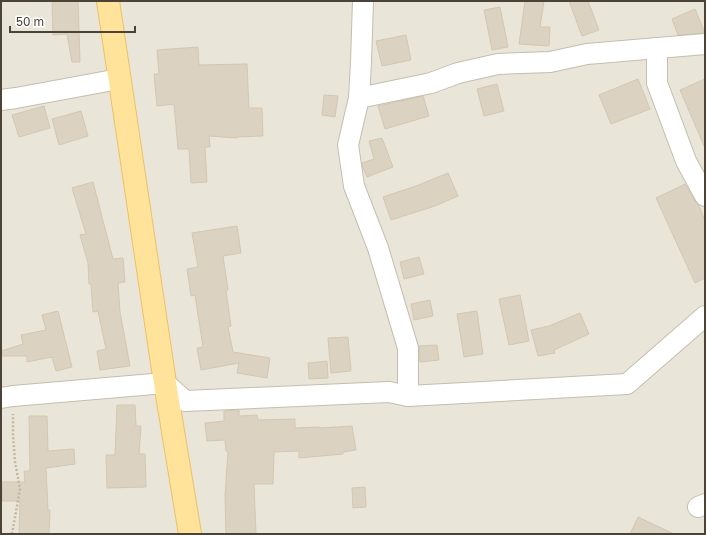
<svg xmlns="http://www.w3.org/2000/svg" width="706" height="535" font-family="'Golos Text',sans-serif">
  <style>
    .residential { fill: #eae5d9 }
    .building { fill: #dbd2c2; stroke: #d4c7b2 }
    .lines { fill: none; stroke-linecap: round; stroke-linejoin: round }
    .minor-casing { stroke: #c5beaf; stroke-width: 22 }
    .major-casing { stroke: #eac265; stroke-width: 24 }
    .path { stroke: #c5b79d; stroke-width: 2.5; stroke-dasharray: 2 2; stroke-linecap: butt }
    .minor { stroke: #fff; stroke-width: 20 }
    .major { stroke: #ffe39b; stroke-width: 22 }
  </style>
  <rect width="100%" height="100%" fill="#f6f3eb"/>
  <rect class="residential" x="1" y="1" width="704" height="533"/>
  <g class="building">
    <path d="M52,1H78L80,62H72L67,34L53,35Z"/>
    <path d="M525,1H544L540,27H550L549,46L519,44Z"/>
    <path d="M569,1H588L599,30L582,36Z"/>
    <path d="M500,7L508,47L492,50L484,10Z"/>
    <path d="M695,9L705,33L678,35L672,19Z"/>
    <path d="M406,35L411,60L382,66L376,41Z"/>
    <path d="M198,47L199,65L247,64L249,108H262L263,136L237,137V138L209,136L210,147H205L207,182L191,183L189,149H178L174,104L157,106L154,74H159L157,50Z"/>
    <path d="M638,79L650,109L611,124L599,95Z"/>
    <path d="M705,79V148L680,90Z"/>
    <path d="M497,84L504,111L484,116L477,89Z"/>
    <path d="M324,95L338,96L335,117L322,115Z"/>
    <path d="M423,96L429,116L385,129L378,106Z"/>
    <path d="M44,106L50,128L19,137L12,115Z"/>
    <path d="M81,111L88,136L59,145L52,119Z"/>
    <path d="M382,138L393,167L367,177L363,168L362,163L374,159L369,141Z"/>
    <path d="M448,173L458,196L435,206L391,220L383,197L416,186Z"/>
    <path d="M93,182L113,259L123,258L125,282L118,283L120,312L130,366L100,370L97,351L106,349L98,311L93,312L91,284H89L88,263L80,235L86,234L72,188Z"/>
    <path d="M685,184L695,201L698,204L705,220V278L695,283L656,198Z"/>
    <path d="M237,226L241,253L223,256L228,290L226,291L231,326L228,327L233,352L270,358L267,378L237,373L239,363L201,370L197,348L203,347L195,295L191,296L187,269L198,267L192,233Z"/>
    <path d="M419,257L424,274L404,279L400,262Z"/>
    <path d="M520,295L529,341L509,345L499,299Z"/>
    <path d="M430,300L433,316L414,320L411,304Z"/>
    <path d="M58,311L72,367L56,371L52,357L27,362V356H1V351L23,344L21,335L46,330L42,315Z"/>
    <path d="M477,311L483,354L464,357L457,314Z"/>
    <path d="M580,313L589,334L554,350L555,353L538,356L531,330L549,326Z"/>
    <path d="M348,337L351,371L331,373L328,338Z"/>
    <path d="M437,345L439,360L420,362L419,346Z"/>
    <path d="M327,361L328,378L309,379L308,363Z"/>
    <path d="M117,405H135L136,426H141L139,454H145L146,487L107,488L106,455H115Z"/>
    <path d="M239,410V416L257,415L258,420L295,419V428L320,427V428L352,426L356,450L343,452V454L299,458V451L274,452L273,484H254L256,533L226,534L225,496L228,451H226L225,440L207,441L205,423L224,421V411Z"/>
    <path d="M29,416H47L48,451L74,449L75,464L46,468L48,510H50L49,534H19L20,501H2V482H25L24,471H30Z"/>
    <path d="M365,487L366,507L353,508L352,488Z"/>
    <path d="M638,517L674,534H630Z"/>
  </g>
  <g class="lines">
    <g class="minor-casing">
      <g id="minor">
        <path d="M363,1L361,62L359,98L348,145L354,186L378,248L408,348V396"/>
        <path d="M657,48V83L686,161L705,196"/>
        <path d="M359,98L431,83L458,73L498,64L550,62L587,54L705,44"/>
        <path d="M1,100L16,98L119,79"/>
        <path d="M1,398L13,396L165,383L185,401L389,392L408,396L627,384L705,316"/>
        <path d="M698,507L705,504"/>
      </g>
    </g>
    <g class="major-casing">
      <path id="major" d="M108,1L165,383L190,534"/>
    </g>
    <path class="path" d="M12,534L20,489L15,462L13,434V414"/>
    <use href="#minor" class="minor"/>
    <use href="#major" class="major"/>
  </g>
  <rect width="706" height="535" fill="none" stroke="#4b4338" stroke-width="4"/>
  <path d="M10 26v6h125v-6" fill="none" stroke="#4b4338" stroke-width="2"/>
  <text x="16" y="26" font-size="12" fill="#4b4338" stroke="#ffffff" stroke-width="3" paint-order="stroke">50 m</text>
</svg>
